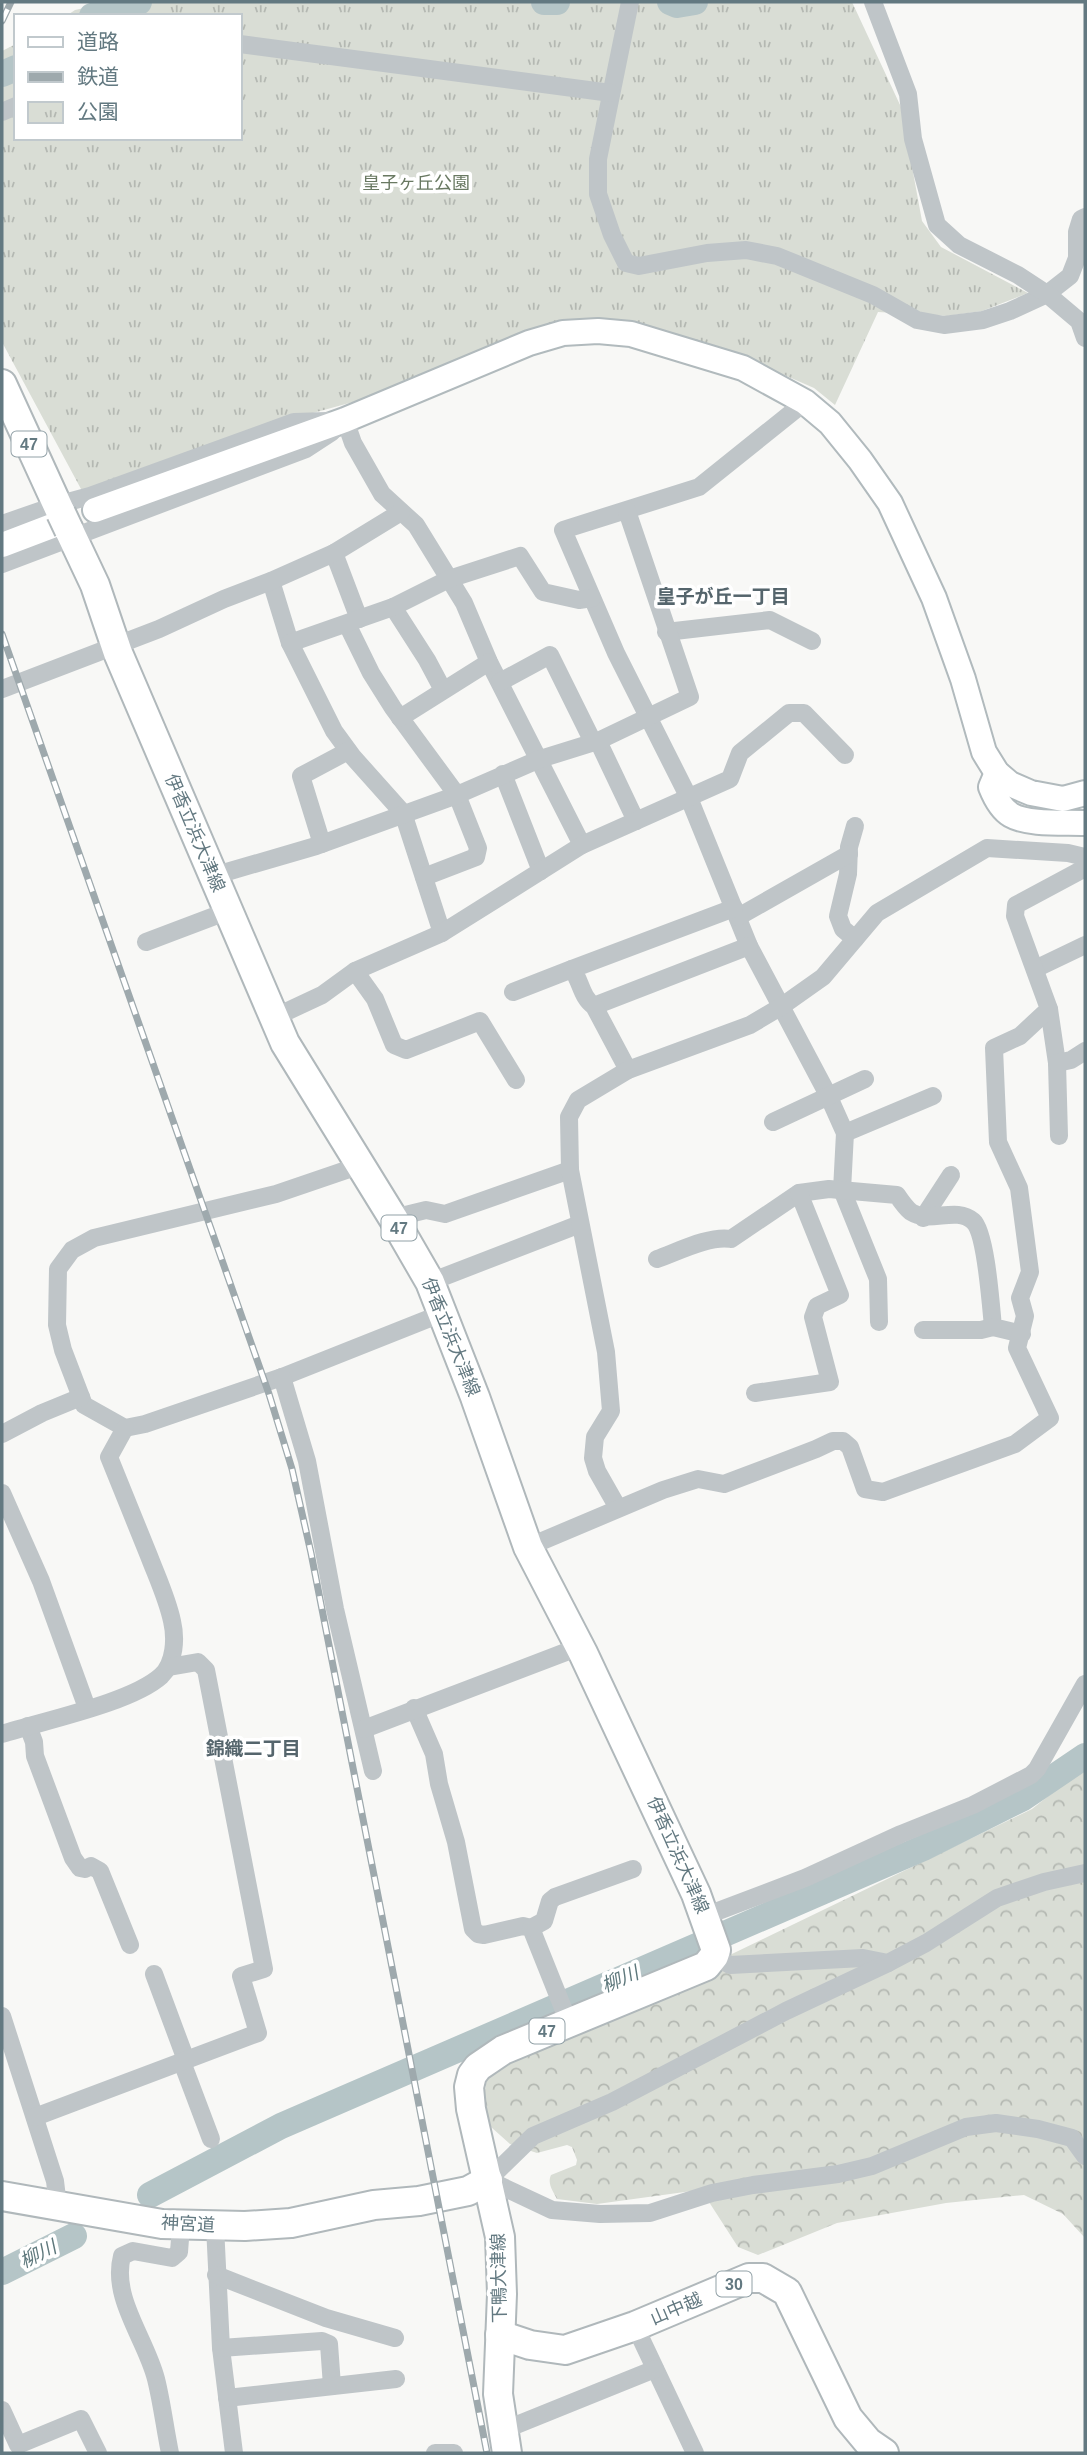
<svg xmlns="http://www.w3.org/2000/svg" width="1087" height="2455" font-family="Arial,'Noto Sans JP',sans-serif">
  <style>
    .forest { fill: url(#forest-crowns) }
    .park { fill: url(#park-tufts) }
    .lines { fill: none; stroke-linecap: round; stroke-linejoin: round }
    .river { stroke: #b5c5c7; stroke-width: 26 }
    .secondary-casing { stroke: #b1babd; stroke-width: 28 }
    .primary-casing { stroke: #b0b8bb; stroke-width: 32 }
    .street { stroke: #bfc5c8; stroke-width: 18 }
    .secondary { stroke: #fff; stroke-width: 24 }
    .primary { stroke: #fff; stroke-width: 28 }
    .rail-casing { stroke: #9ea9ad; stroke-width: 7 }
    .rail { stroke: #fff; stroke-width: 4.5; stroke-dasharray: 13; stroke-linecap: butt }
    .primary-bridge-casing { stroke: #b0b8bb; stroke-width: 32; stroke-linecap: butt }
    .primary-bridge { stroke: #fff; stroke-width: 28 }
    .labels { text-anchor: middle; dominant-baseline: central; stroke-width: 7; stroke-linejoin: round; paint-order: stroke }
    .shield { fill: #fff; stroke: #92a1a7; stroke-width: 2 }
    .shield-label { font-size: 16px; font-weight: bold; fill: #637981 }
    .park-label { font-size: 18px; fill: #697962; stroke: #fff }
    .street-label { font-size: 18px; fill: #637981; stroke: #fff }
    .neighbourhood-label { font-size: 19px; font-weight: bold; fill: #55656c; stroke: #fff }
    .water-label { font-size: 19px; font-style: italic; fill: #5e787c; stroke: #fff }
  </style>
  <defs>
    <pattern id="forest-crowns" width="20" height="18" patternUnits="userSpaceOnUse" patternTransform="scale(1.75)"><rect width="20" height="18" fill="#d9ddd5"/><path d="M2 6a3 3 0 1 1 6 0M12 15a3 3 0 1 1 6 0" fill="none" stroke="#b4b8b2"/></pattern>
    <pattern id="park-tufts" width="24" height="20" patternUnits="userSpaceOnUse" patternTransform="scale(1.75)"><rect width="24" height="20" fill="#d9ddd5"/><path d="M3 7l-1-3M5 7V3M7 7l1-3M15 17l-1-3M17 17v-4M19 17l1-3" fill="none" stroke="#b4b8b2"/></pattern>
  </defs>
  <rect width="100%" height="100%" fill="#f8f8f6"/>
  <path class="forest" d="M1085,1767V2238L1063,2214L1024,2195L946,2203L837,2223L758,2255L738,2247L709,2202L692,2191L597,2204L557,2199C553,2191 547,2184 551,2175L576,2165L577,2160L572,2147L567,2145L537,2153L510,2144L491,2127L483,2101L487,2079L504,2064L1032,1809Z"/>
  <path class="park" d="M111,2H852L901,107L922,221L941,247L1028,293L982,311L947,316L878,312L835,405L814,388L748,359L636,324L313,413L89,491L81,489L2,342V51L16,44V138H240V16H66L75,10Z"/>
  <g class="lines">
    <g class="river">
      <path d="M544,2H557"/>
      <path d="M670,2L677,5L695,2"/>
      <path d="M92,16L139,2"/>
      <path d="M2,74L16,68"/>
      <path d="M150,2195L281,2126L923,1848L1023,1798L1085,1756"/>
      <path d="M2,2272L74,2236"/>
    </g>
    <g class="secondary-casing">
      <g id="secondary">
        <path d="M95,510L345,420L529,343L563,333L598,331L631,334L743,368L805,402L830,423L860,460L890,503L934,598L963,679L984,752L997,773L1010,784L1031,793L1063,799L1085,793"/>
        <path d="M2,545L52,526"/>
        <path d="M997,773L991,787C995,797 1001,809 1011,815C1028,825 1065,822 1085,823"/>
      </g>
    </g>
    <g class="primary-casing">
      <g id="primary">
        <path d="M2,384L61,513"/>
        <path d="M69,530L95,585L118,653L285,1043L393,1218L430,1282L475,1397L528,1547L583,1653L696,1894L716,1950L714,1956L706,1966L503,2050L478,2067L472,2075L469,2087L471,2109L500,2237L502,2294L498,2394L507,2453"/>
        <path d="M2,2196L162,2224L245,2226L291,2223L374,2205L419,2201L468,2191L488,2180"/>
        <path d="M500,2335L530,2345L565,2350L635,2326L749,2278H763L787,2292L848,2418L868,2442L884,2453"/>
      </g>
    </g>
    <g class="street">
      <path d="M630,2L598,159V194L612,235L626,263L639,266L707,253L746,250L777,256L873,295L917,320L944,325L983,320L1010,311L1047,294L1070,276L1077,258V232L1081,219L1085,217"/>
      <path d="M873,2L908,94L913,139L937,225L959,245L1018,275L1047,294L1079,321L1085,338"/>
      <path d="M240,44L611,93"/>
      <path d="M2,112L16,106"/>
      <path d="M805,402L699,487L563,530L616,653L689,798L749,946L828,1095L845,1133L842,1190L878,1279L879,1322"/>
      <path d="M345,420L353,443L382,494L416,525L464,603L489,662L582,845"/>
      <path d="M2,524L57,505L90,496L294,422L327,421"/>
      <path d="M334,553L359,619"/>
      <path d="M2,564L306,449L332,432"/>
      <path d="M271,581L290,643L334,731L353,757L403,813L442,933"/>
      <path d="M393,607L427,660L443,690"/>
      <path d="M347,624L371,673L393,708L457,795L478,848L476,857L424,877"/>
      <path d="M666,632L770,620L812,641"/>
      <path d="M290,643L393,607L449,579L520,556L543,592L579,600L592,598"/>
      <path d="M500,682L550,655L593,742"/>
      <path d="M2,689L159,629L224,599L271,581L334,553L401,512"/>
      <path d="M400,718L489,662"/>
      <path d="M598,741L636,821"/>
      <path d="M503,774L541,871"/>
      <path d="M855,826L849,847L848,874L838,916L843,929L855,939"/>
      <path d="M322,844L301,776L348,751"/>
      <path d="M213,876L316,846L457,795L540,759L598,741L690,697L627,511"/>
      <path d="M738,917L849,854"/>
      <path d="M146,942L228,911"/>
      <path d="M1035,969L1085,945"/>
      <path d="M355,971L375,999L394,1045L406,1050L480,1021L516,1080"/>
      <path d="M513,992L572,969"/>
      <path d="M594,1006L749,946"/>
      <path d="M1049,1009L1057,1063L1059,1136"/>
      <path d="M273,1018L322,995L355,971L442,933L582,845L730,779L740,753L789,713H804L845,755"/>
      <path d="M1057,1063L1071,1060L1085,1051"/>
      <path d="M628,1070L594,1006C581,997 581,981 572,969L734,908"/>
      <path d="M773,1122L865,1079"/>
      <path d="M845,1133L933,1096"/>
      <path d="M361,1165L276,1194L94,1238L72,1250L58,1269L57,1325L63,1350L84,1405L125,1428L145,1424L282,1377L443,1313"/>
      <path d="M393,1218L426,1210L445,1214L570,1170"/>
      <path d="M923,1218L951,1175"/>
      <path d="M657,1259C677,1252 710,1235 731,1239L799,1193L829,1189L897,1195C901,1201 906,1208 911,1212C930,1224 956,1206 973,1221C986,1232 991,1307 993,1327L1022,1334"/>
      <path d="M430,1282L580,1224"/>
      <path d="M923,1330H981L993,1327"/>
      <path d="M282,1377L307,1461L335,1609L373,1771"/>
      <path d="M755,1393L830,1382L813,1317L817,1306L840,1295L799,1193"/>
      <path d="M2,1434L42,1413L81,1397"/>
      <path d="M2,1493L41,1581L87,1708"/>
      <path d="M618,1508L597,1471L593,1458L595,1437L611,1411L606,1352L570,1170L569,1117L578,1100L628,1070L750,1025L782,1006L823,977L877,913L987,848L1068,853L1085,857"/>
      <path d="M528,1547L663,1490L698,1479L724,1484L816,1449L833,1441H843L850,1447L865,1489L883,1492L1015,1444L1050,1418L1017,1348L1025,1316L1020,1298L1030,1272L1019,1188L998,1142L994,1048L1020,1036L1049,1009L1015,916L1016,905L1085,868"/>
      <path d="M414,1708L434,1754L439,1784L456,1842L473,1929L478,1934L484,1935L523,1926L531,1928L569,2023"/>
      <path d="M28,1726L34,1742L35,1756L73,1858L80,1868L85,1869L91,1866L100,1871L130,1945"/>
      <path d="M364,1729L579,1647"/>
      <path d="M2,1734C42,1721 131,1703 161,1676C175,1663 176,1638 172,1621C167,1598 157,1577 149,1556C136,1523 122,1490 109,1457L125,1428"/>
      <path d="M705,1916L805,1878L901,1834L973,1805L1031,1775L1037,1769L1085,1684"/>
      <path d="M531,1928L544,1921L550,1901L555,1897L633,1869"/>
      <path d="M714,1956L730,1965L863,1958L888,1963L926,1943L997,1898L1044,1882L1085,1873"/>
      <path d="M888,1963L786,2011L612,2102L533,2136L488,2180L552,2210L600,2214L650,2213L712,2193L753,2185L838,2174L872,2166L966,2127L996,2123L1038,2129L1072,2138L1085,2156"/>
      <path d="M154,1974L186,2060"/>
      <path d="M2,2016L55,2181L58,2206"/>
      <path d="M182,2062L211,2139"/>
      <path d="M35,2117L258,2033L241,1976L264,1969L206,1670L198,1662L169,1667"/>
      <path d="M215,2226L221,2348L234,2453"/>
      <path d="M216,2275L326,2318L395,2338"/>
      <path d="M635,2326L695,2453"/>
      <path d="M221,2348L322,2341L329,2344L332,2386"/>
      <path d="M227,2398L396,2379"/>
      <path d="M2,2410L18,2445L81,2419L98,2453"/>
      <path d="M504,2430L655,2369"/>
      <path d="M170,2453C165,2429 162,2403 156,2379C146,2339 111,2298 122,2256L133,2251L172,2258L179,2252L181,2226"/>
      <path d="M435,2453H454"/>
    </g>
    <use href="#secondary" class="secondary"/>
    <use href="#primary" class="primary"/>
    <g class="rail-casing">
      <g id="rail">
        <path d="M2,21L11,2"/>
        <path d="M2,634L269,1394L292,1469L311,1553L487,2453"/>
      </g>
    </g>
    <use href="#rail" class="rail"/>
    <g class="primary-bridge-casing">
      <path id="primary-bridge" d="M61,513L69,530"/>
    </g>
    <use href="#primary-bridge" class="primary-bridge"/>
  </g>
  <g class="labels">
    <g class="shield">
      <rect x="11.5" y="431.5" width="35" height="25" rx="5"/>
      <rect x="381.5" y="1215.5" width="35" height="25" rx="5"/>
      <rect x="529.5" y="2018.5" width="35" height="25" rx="5"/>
      <rect x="716.5" y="2271.5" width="35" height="25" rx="5"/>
    </g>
    <g class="shield-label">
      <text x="29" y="444">47</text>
      <text x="399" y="1228">47</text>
      <text x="547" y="2031">47</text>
      <text x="734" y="2284">30</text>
    </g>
    <g class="park-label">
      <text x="416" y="183">皇子ヶ丘公園</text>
    </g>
    <g class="street-label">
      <text transform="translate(195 833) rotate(67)">伊香立浜大津線</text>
      <text transform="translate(451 1337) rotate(68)">伊香立浜大津線</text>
      <text transform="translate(678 1855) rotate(66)">伊香立浜大津線</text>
      <text transform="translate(188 2224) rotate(3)">神宮道</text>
      <text transform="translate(499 2278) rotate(-91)">下鴨大津線</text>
      <text transform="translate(676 2309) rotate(-23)">山中越</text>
    </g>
    <g class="neighbourhood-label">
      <text x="723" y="596">皇子が丘一丁目</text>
      <text x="253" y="1748">錦織二丁目</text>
    </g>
    <g class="water-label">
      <text transform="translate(620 1979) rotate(-23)">柳川</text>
      <text transform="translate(38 2254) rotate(-26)">柳川</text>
    </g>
  </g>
  <rect width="1087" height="2455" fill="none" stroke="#637981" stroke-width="7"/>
  <rect x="14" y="14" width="228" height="126" fill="#ffffff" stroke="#c1c9cd" stroke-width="2"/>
  <rect x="28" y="37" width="35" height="10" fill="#ffffff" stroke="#c1c9cd" stroke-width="2"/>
  <text x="77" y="49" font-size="21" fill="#637981">道路</text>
  <rect x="28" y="72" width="35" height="10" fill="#9ea9ad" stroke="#c1c9cd" stroke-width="2"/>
  <text x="77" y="84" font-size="21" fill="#637981">鉄道</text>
  <rect x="28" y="102" width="35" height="21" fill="url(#park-tufts)" stroke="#c1c9cd" stroke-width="2"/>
  <text x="77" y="119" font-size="21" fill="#637981">公園</text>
</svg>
